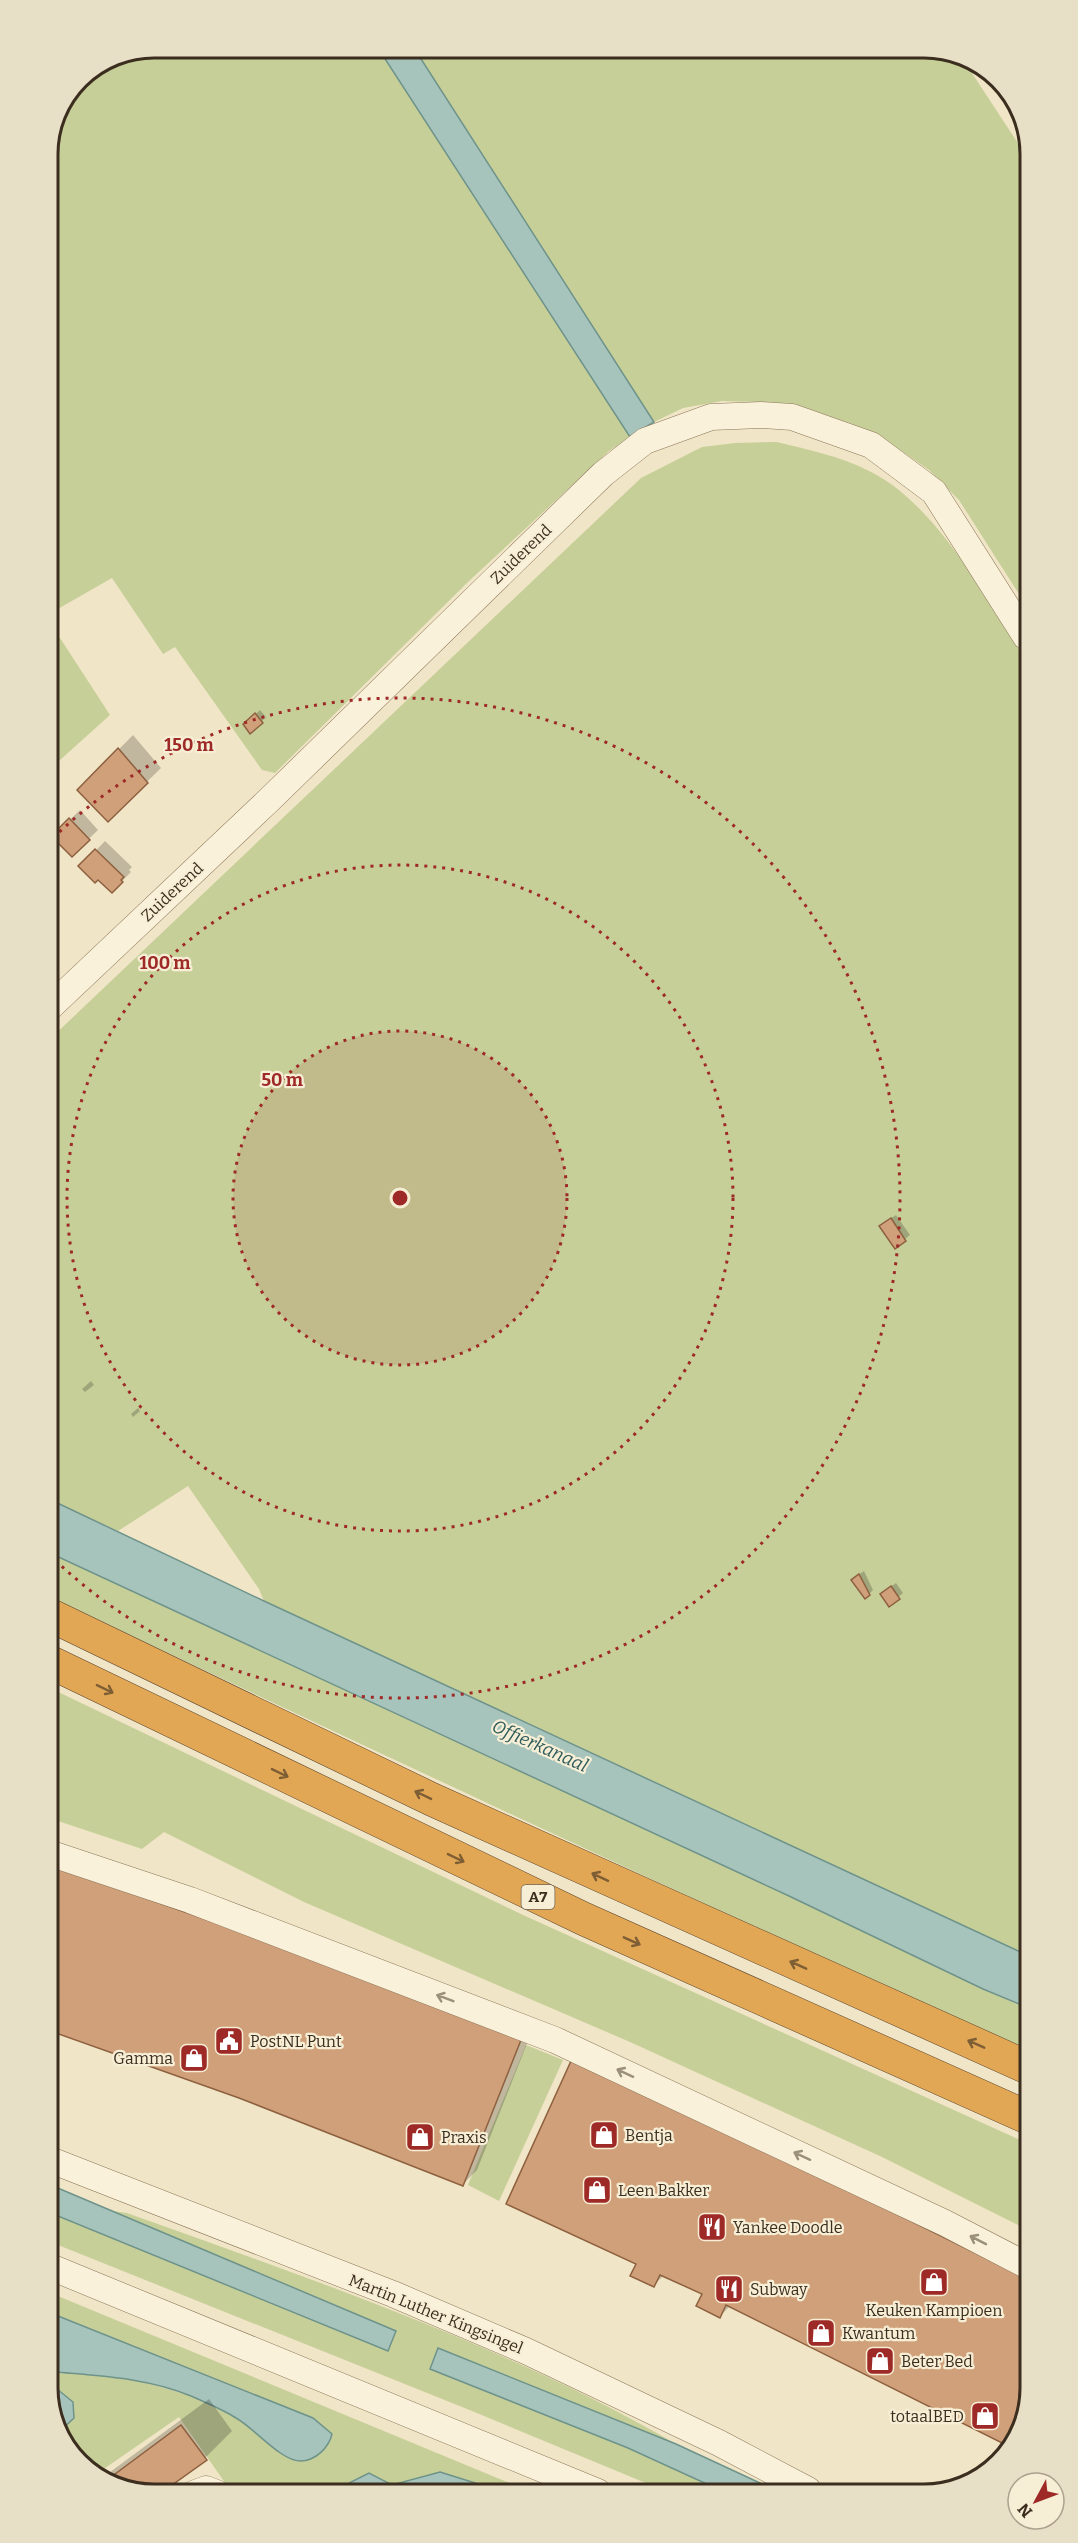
<svg xmlns="http://www.w3.org/2000/svg" width="1078" height="2543" font-family="Bitter,serif">
  <style>
    .green { fill: #c7cf99 }
    .water { fill: #a7c4bc; stroke: #6d938a; stroke-width: 1.5 }
    .shadow { fill: #0003 }
    .building { fill: #d0a07a; stroke: #8d603f; stroke-width: 1.5 }
    .lines { fill: none; stroke-linecap: round; stroke-linejoin: round }
    .minor-casing { stroke: #8c765a; stroke-width: 27 }
    .highway-casing { stroke: #5a442f; stroke-width: 34 }
    .minor { stroke: #faf1da; stroke-width: 26 }
    .highway { stroke: #e2a754; stroke-width: 33 }
    .oneway { stroke: #7e5e34 }
    .oneway2 { stroke: #9b907c }
    .ring { fill: none; stroke: #9e2a28; stroke-width: 3; stroke-dasharray: 3 6 }
    .labels { text-anchor: middle; dominant-baseline: central; stroke-width: 4.5; stroke-linejoin: round; paint-order: stroke }
    .shield { fill: #f7eed6; stroke: #746856; stroke-width: 1.5 }
    .shield-label { font-size: 15px; font-weight: bold; fill: #3c2e1f }
    .street-label { font-size: 16px; fill: #3c2e1f; stroke: #f7eed6 }
    .poi-label { font-size: 16px; fill: #3c2e1f; stroke: #f7eed6; text-anchor: start }
    .water-label { font-size: 18px; font-style: italic; fill: #2e5c5b; stroke: #f7eed6 }
    .rim { fill: none; stroke: #3c2e1f; stroke-width: 3 }
    .centre { fill: #9e2a28; stroke: #f7eed6; stroke-width: 3 }
    .ring-label { font-size: 18px; text-anchor: middle; font-weight: bold; fill: #9e2a28; stroke: #f7eed6; stroke-width: 4.5; stroke-linejoin: round; paint-order: stroke }
  </style>
  <rect width="100%" height="100%" fill="#f0e5c6"/>
  <g class="green">
    <path d="M155,48H378L630,437L609,451L468,582L275,773L262,770L175,647L163,654L112,578L49,614L48,148L79,79L114,56Z"/>
    <path d="M414,48H931L964,61L1025,154L1026,605L959,500L929,470L887,441L850,423L797,408L756,402L722,401L683,408L654,422Z"/>
    <path d="M777,442C809,450 840,456 869,471C936,503 987,600 1026,661L1029,1956L264,1601L259,1589L188,1486L118,1531L51,1500V1175L53,1173L51,1170L50,1039L641,478L702,447L735,443Z"/>
    <path d="M49,621L110,715L50,769Z"/>
    <path d="M52,1554L789,1896L983,1989L1029,2008V2051C701,1904 376,1752 52,1598Z"/>
    <path d="M52,1689L523,1915L1029,2144L1030,2231L882,2157L630,2042L304,1902L164,1832L142,1849L52,1819Z"/>
    <path d="M526,2045L563,2060L499,2201L468,2185Z"/>
    <path d="M113,2211L127,2213C314,2280 503,2344 676,2444L438,2348L430,2369L628,2448L722,2491H665L472,2411L53,2243V2214L388,2351L395,2331Z"/>
    <path d="M53,2294L531,2492H494L475,2483L440,2472L392,2485L349,2483L344,2493L233,2494L179,2417L95,2475L89,2473L60,2431L74,2418L57,2389L55,2372L126,2377L188,2395L237,2418L274,2448L313,2418L53,2314Z"/>
  </g>
  <g class="water">
    <path d="M378,48H414L654,422L630,437Z"/>
    <path d="M51,1500L264,1601L1029,1956V2008L983,1989L789,1896L52,1554Z"/>
    <path d="M53,2186L396,2331L388,2351L53,2214Z"/>
    <path d="M53,2314L313,2418L332,2434C329,2447 316,2461 300,2461C281,2461 253,2427 236,2418C222,2409 206,2403 191,2396C148,2378 102,2376 56,2372L57,2389L73,2402L74,2418L60,2431L54,2422Z"/>
    <path d="M438,2348L676,2444L777,2491H722L628,2448L430,2369Z"/>
    <path d="M440,2472L475,2483L494,2492L344,2493L349,2483L369,2473L392,2485Z"/>
  </g>
  <g class="shadow">
    <path d="M260,710L266,717L261,722L245,724Z"/>
    <path d="M133,735L161,768L108,820L79,790Z"/>
    <path d="M80,810L98,830L72,855L53,836Z"/>
    <path d="M105,841L132,867L129,870L131,872L112,891L81,866Z"/>
    <path d="M896,1215L910,1235L895,1247L885,1222Z"/>
    <path d="M91,1381L94,1385L85,1392L82,1389Z"/>
    <path d="M138,1408L140,1411L133,1417L131,1414Z"/>
    <path d="M864,1571L873,1590L869,1594L857,1576Z"/>
    <path d="M896,1583L903,1593L889,1605L886,1590Z"/>
    <path d="M52,1846L534,2026L477,2170L463,2184L240,2097L53,2030Z"/>
    <path d="M572,2062L1030,2259V2389L1011,2446L730,2306L720,2316L704,2293L664,2275L654,2285L638,2263Z"/>
    <path d="M209,2399L232,2431L205,2458L147,2495L102,2478Z"/>
  </g>
  <g class="building">
    <path d="M255,713L263,723L250,734L243,724Z"/>
    <path d="M118,748L148,783L108,822L77,790Z"/>
    <path d="M69,818L90,840L72,857L51,836Z"/>
    <path d="M95,849L124,877L121,880L123,882L112,893L98,880L95,883L78,866Z"/>
    <path d="M891,1218L906,1241L895,1249L879,1226Z"/>
    <path d="M859,1574L870,1595L865,1599L851,1580Z"/>
    <path d="M891,1586L900,1599L889,1607L880,1594Z"/>
    <path d="M52,1865L292,1950L521,2040L463,2186L239,2098L53,2032Z"/>
    <path d="M571,2061L790,2161L1030,2280V2389L1010,2447L726,2305L720,2318L696,2306L702,2294L660,2275L654,2287L630,2276L636,2264L506,2204Z"/>
    <path d="M181,2425L207,2460L158,2495H147L107,2480Z"/>
  </g>
  <g class="lines">
    <g class="minor-casing">
      <g id="minor">
        <path d="M50,1007L268,801L603,474L645,441L711,417L761,415L792,417L871,445L934,492L1026,637"/>
        <path d="M52,1854L190,1900L555,2040L945,2223L1030,2267"/>
        <path d="M53,2161L393,2294L526,2351L719,2443L808,2490"/>
        <path d="M53,2268L598,2492"/>
        <path d="M193,2494L206,2489L219,2494"/>
      </g>
    </g>
    <g class="highway-casing">
      <g id="highway">
        <path d="M52,1616L431,1799L1029,2068"/>
        <path d="M52,1663L584,1919L1029,2118"/>
      </g>
    </g>
    <use href="#minor" class="minor"/>
    <use href="#highway" class="highway"/>
  </g>
  <defs><path id="oneway-shaft" d="M-6 0H5M1.5-3L5.5 0L1.5 3" fill="none" stroke-width="1.6" stroke-linecap="round" stroke-linejoin="round" transform="scale(1.5)"/></defs>
  <g class="oneway">
    <use href="#oneway-shaft" transform="translate(105 1689) rotate(26)"/>
    <use href="#oneway-shaft" transform="translate(280 1773) rotate(26)"/>
    <use href="#oneway-shaft" transform="translate(423 1795) rotate(-154)"/>
    <use href="#oneway-shaft" transform="translate(456 1858) rotate(26)"/>
    <use href="#oneway-shaft" transform="translate(600 1877) rotate(-155)"/>
    <use href="#oneway-shaft" transform="translate(632 1941) rotate(24)"/>
    <use href="#oneway-shaft" transform="translate(798 1965) rotate(-156)"/>
    <use href="#oneway-shaft" transform="translate(976 2044) rotate(-156)"/>
  </g>
  <g class="oneway2">
    <use href="#oneway-shaft" transform="translate(445 1998) rotate(-159)"/>
    <use href="#oneway-shaft" transform="translate(625 2073) rotate(-155)"/>
    <use href="#oneway-shaft" transform="translate(802 2156) rotate(-155)"/>
    <use href="#oneway-shaft" transform="translate(978 2240) rotate(-153)"/>
  </g>
  <circle cx="400" cy="1198" r="167" fill="#9e2a28" fill-opacity=".12"/>
  <g class="ring">
    <circle cx="400" cy="1198" r="167"/>
    <circle cx="400" cy="1198" r="333"/>
    <path d="M53 838A500 500 0 1 1 53 1558"/>
  </g>
  <defs>
    <g id="civic-square" transform="scale(1.5)"><rect x="-9" y="-9" width="18" height="18" rx="4" fill="#9e2a28" stroke="#f7eed6"/><path d="M-.6-6.5H3V-4.5H.6V-3L4-1V1h2V6H-6V1h2V-1L-.6-3ZM-1.2 2.5V6h2.4V2.5Z" fill="#fff"/></g>
    <g id="shop-square" transform="scale(1.5)"><rect x="-9" y="-9" width="18" height="18" rx="4" fill="#9e2a28" stroke="#f7eed6"/><path d="M-5-2.5h2.3a2.7 3.5 0 0 1 5.4 0H5L5.5 6h-11ZM-1.5-2.5h3a1.5 2.3 0 0 0-3 0Z" fill="#fff"/></g>
    <g id="restaurant-square" transform="scale(1.5)"><rect x="-9" y="-9" width="18" height="18" rx="4" fill="#9e2a28" stroke="#f7eed6"/><path d="M-5-6h1v4h1v-4h1v4h1v-4h1v5L-1.5 .5V6h-2V.5L-5-1ZM5-6V6H3V1.5H1.5Q1.5-4 5-6Z" fill="#fff"/></g>
  </defs>
  <g fill-rule="evenodd">
    <use href="#civic-square" x="229" y="2041"/>
    <use href="#shop-square" x="194" y="2058"/>
    <use href="#shop-square" x="604" y="2135"/>
    <use href="#shop-square" x="420" y="2137"/>
    <use href="#shop-square" x="597" y="2190"/>
    <use href="#restaurant-square" x="712" y="2227"/>
    <use href="#shop-square" x="934" y="2282"/>
    <use href="#restaurant-square" x="729" y="2289"/>
    <use href="#shop-square" x="821" y="2333"/>
    <use href="#shop-square" x="880" y="2361"/>
    <use href="#shop-square" x="985" y="2416"/>
  </g>
  <g class="labels">
    <rect class="shield" x="521.5" y="1885" width="33" height="24" rx="4.5"/>
    <g class="shield-label">
      <text x="538" y="1897">A7</text>
    </g>
    <g class="street-label">
      <text transform="translate(521 554) rotate(-44)">Zuiderend</text>
      <text transform="translate(172 892) rotate(-43)">Zuiderend</text>
      <text transform="translate(436 2314) rotate(22)">Martin Luther Kingsingel</text>
    </g>
    <g class="poi-label">
      <text x="250" y="2041">PostNL Punt</text>
      <text x="173" y="2058" text-anchor="end">Gamma</text>
      <text x="625" y="2135">Bentja</text>
      <text x="441" y="2137">Praxis</text>
      <text x="618" y="2190">Leen Bakker</text>
      <text x="733" y="2227">Yankee Doodle</text>
      <text x="750" y="2289">Subway</text>
      <text x="934" y="2310" text-anchor="middle">Keuken Kampioen</text>
      <text x="842" y="2333">Kwantum</text>
      <text x="901" y="2361">Beter Bed</text>
      <text x="964" y="2416" text-anchor="end">totaalBED</text>
    </g>
    <g class="water-label">
      <text transform="translate(540 1746) rotate(24)">Offierkanaal</text>
    </g>
  </g>
  <path d="M0 0H1078V2543H0ZM154 58H924A96 96 0 0 1 1020 154V2388A96 96 0 0 1 924 2484H154A96 96 0 0 1 58 2388V154A96 96 0 0 1 154 58Z" fill="#e8dfc7" fill-rule="evenodd"/>
  <path class="rim" d="M154 58H924A96 96 0 0 1 1020 154V2388A96 96 0 0 1 924 2484H154A96 96 0 0 1 58 2388V154A96 96 0 0 1 154 58Z"/>
  <circle cx="400" cy="1198" r="9" class="centre"/>
  <g class="ring-label">
    <text x="189" y="751">150 m</text>
    <text x="165" y="969">100 m</text>
    <text x="282" y="1086">50 m</text>
  </g>
  <g transform="translate(1036 2501) rotate(229)"><circle r="28" fill="#f7eed6" stroke="#aca18d" stroke-width="1.5"/>
  <path d="M0-4.5L10 22L0 15L-10 22Z" fill="#9e2a28"/>
  <text y="-9" font-size="16" font-weight="bold" text-anchor="middle" fill="#3c2e1f">N</text>
  </g>
</svg>
